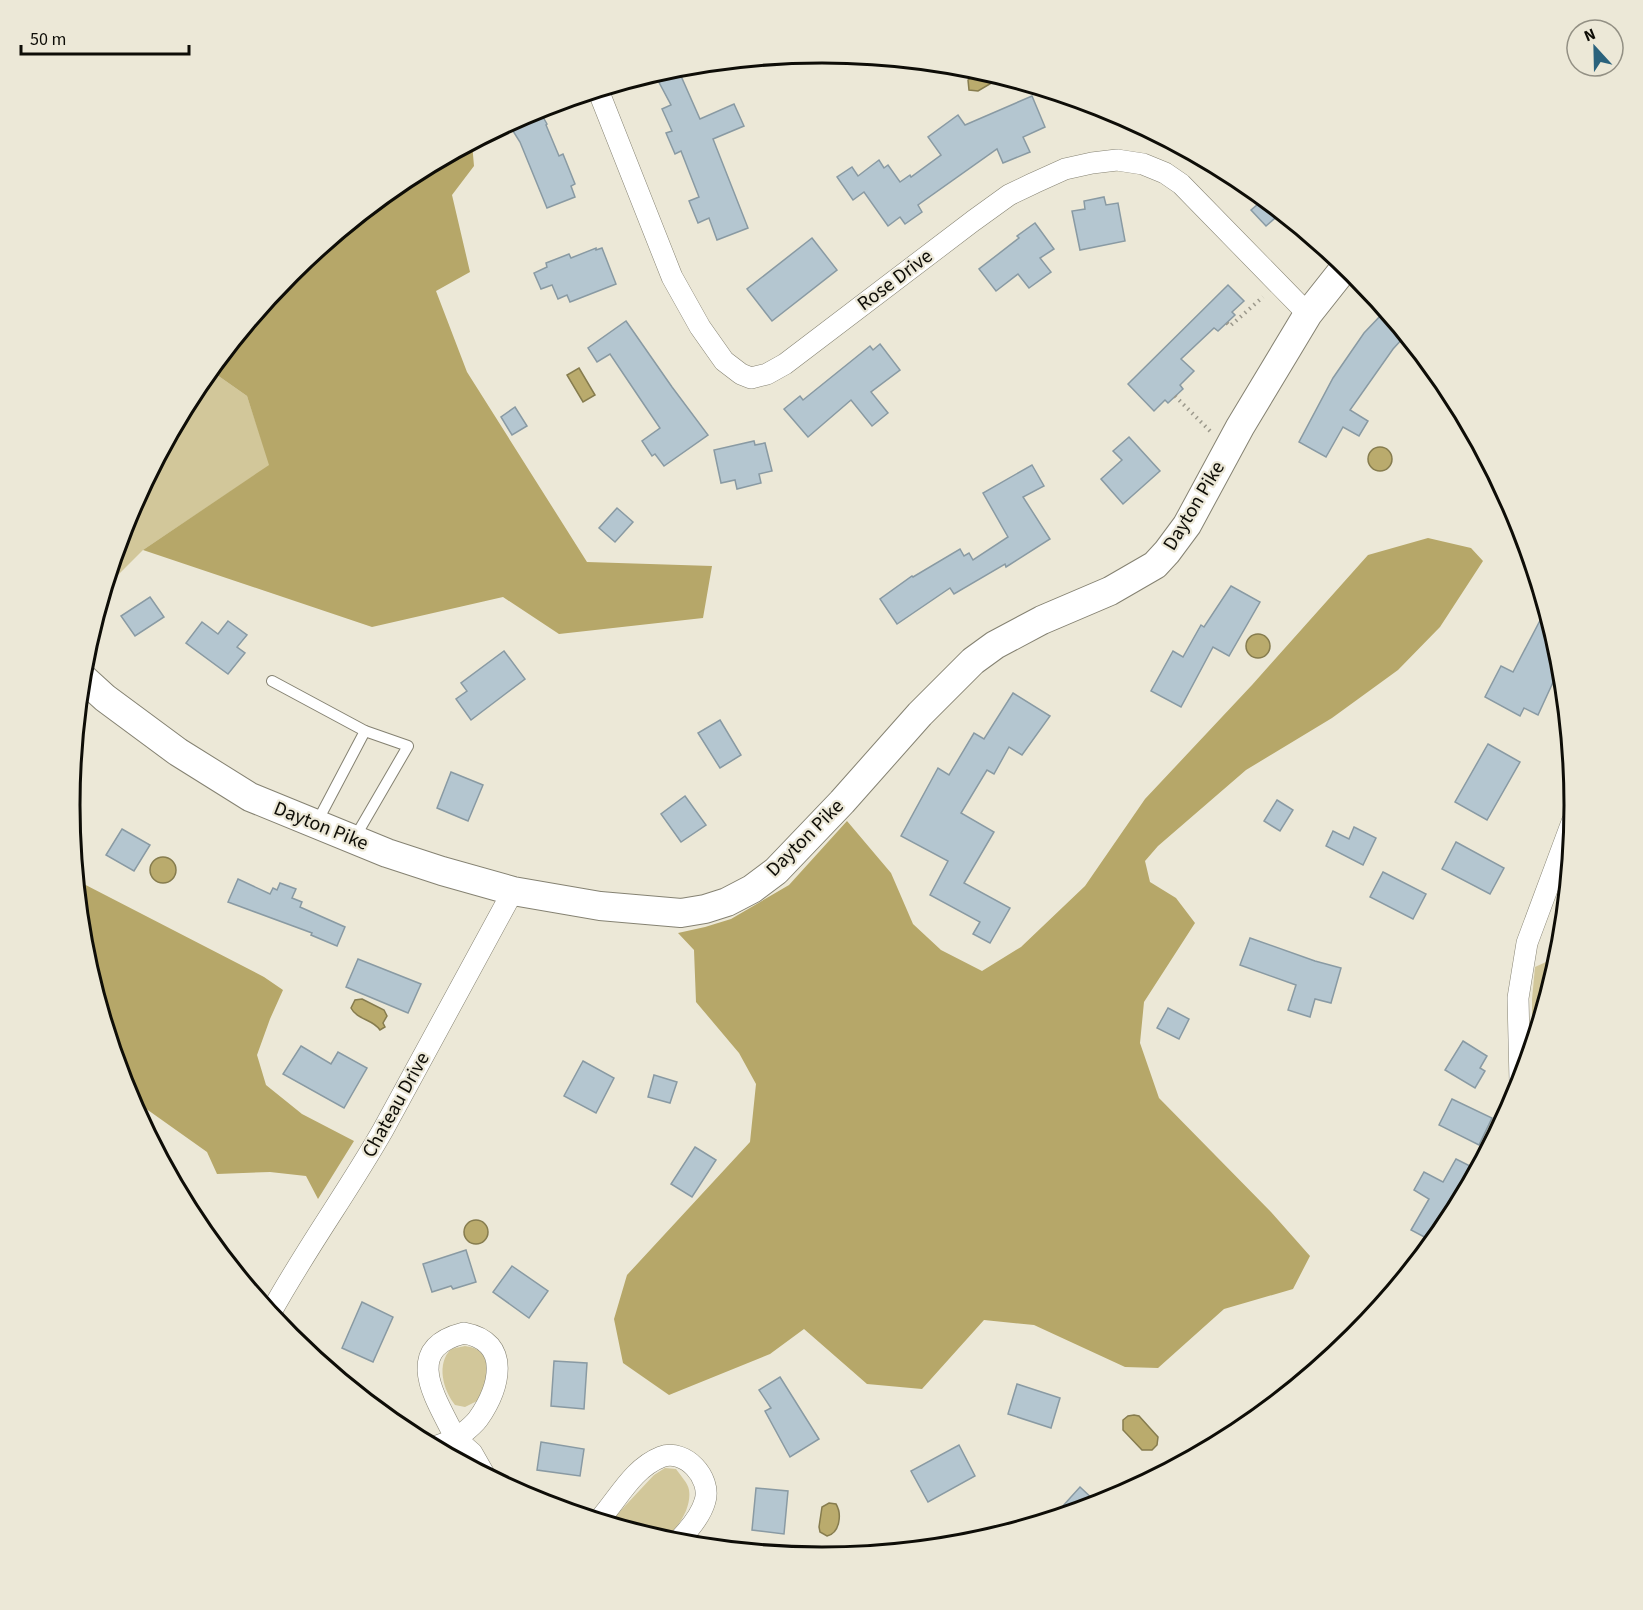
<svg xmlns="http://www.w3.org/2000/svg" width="1643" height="1610" font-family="'Source Sans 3',sans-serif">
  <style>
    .green { fill: #d2c79a }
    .forest { fill: #b6a769 }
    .water { fill: #baab6d; stroke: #867c4e; stroke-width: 1.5 }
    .building { fill: #b4c6d0; stroke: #899aa3; stroke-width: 1.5 }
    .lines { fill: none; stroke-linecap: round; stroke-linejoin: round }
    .lane-casing { stroke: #858272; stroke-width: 12 }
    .street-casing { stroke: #858272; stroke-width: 22 }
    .secondary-casing { stroke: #858272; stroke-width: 30 }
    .path { stroke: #9c998c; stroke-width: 4; stroke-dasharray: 1.5 4.5; stroke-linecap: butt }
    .lane { stroke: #fff; stroke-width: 10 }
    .street { stroke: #fff; stroke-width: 21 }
    .secondary { stroke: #fff; stroke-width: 28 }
    .labels { text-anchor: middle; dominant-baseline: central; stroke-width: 4.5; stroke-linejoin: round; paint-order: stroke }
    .street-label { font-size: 20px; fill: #0e0d07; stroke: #ece8d7 }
    .rim { fill: none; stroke: #0e0d07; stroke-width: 3 }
  </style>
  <rect width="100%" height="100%" fill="#ece8d7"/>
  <g class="green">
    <path d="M210,370L247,396L270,465L143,550L105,588L126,517L196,387Z"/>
    <path d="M1546,962L1547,993L1532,1042V999L1535,967Z"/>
    <path d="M465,1346C496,1349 488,1382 477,1401L465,1407L455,1405C443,1390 436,1364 451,1349Z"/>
    <path d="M665,1468L676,1469C680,1475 688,1483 689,1490C692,1508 677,1532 661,1539L609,1523L654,1475Z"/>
  </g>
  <g class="forest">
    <path d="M472,143L474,166L452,195L470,272L436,291L467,372L587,562L712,566L703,618L559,634L503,597L372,627L143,550L269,465L247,396L210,370L290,273L404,179Z"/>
    <path d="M1428,538L1471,548L1483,561L1440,627L1398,670L1332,718L1246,770L1158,846L1145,861L1150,882L1176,898L1195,923L1144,1002L1140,1043L1159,1098L1271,1212L1310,1256L1293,1289L1224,1309L1158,1368L1125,1367L1034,1325L984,1320L922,1389L867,1384L804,1329L770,1354L669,1395L623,1363L614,1319L627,1275L750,1142L756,1084L739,1053L696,1002L694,950L678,933L705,927L731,919L789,885L847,821L891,873L913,924L941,950L982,971L1021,947L1085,886L1145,799L1252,685L1368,555Z"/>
    <path d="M76,880L264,977L283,990L270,1019L257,1055L266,1085L302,1114L354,1141L318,1199L306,1176L270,1172L217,1174L207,1152L145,1108L131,1102L126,1093L83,951Z"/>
  </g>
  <g class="water">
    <path d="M981,71L997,76L995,81L978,91L969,90L968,80Z"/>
    <path d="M579,368L595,395L583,402L567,375Z"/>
    <circle cx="1380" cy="459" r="12"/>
    <circle cx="1258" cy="646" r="12"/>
    <circle cx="163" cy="870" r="13"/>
    <path d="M362,999L384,1010L387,1016L383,1023L385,1027L380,1030C373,1019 357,1020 351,1008L355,1000Z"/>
    <circle cx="476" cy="1232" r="12"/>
    <path d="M1134,1415L1139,1416L1158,1437L1157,1445L1152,1450H1142L1123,1430V1420L1128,1416Z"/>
    <path d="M829,1503L836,1504C842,1514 840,1533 827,1536L820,1532L819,1527L822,1507Z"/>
  </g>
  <g class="building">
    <path d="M675,67H677L700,119L734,104L744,126L713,139L748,228L717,240L709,218L698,223L689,201L699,197L681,151L675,154L666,133L672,131L662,109L671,105L654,73Z"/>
    <path d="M1032,96L1045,127L1023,137L1030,152L1003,163L997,149L918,205L922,212L905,224L900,217L888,226L864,192L853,200L837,177L852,167L858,176L879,160L884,168L888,165L900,182L910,175L911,177L941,155L928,137L958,115L965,125Z"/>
    <path d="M538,108L547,124L546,125L559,156L563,154L575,184L571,186L575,197L547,208L520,142L508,123Z"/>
    <path d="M1104,197L1106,205L1118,203L1125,241L1080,250L1072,211L1085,209L1084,201Z"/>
    <path d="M1264,199L1281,213L1266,226L1251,210Z"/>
    <path d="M1035,223L1054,249L1040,258L1051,272L1029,288L1018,274L996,291L979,269L1019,238L1017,236Z"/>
    <path d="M812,238L837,270L772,321L747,289Z"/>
    <path d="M596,248V250L602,248L616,284L570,302L567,295L558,299L552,285L541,289L534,273L547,267L546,263L569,254L571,258Z"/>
    <path d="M1228,285L1244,301L1232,312L1235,315L1218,331L1214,328L1181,359L1194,371L1180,385L1183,389L1168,403L1165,400L1154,411L1128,384Z"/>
    <path d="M1385,311L1405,336L1393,349L1350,410L1368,421L1359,436L1343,427L1326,457L1299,442L1333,378L1364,333Z"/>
    <path d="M626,321L672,387L708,435L664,466L655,454L652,456L642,441L660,428L645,406L610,354L597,362L588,348Z"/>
    <path d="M880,344L900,370L871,392L888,413L872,426L851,400L808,437L784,409L800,396L803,400L870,346L873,350Z"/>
    <path d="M515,407L527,426L512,435L501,417Z"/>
    <path d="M1129,437L1160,471L1123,504L1101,479L1122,460L1113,451Z"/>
    <path d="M754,441L755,445L765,443L772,471L759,474L761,483L737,489L735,480L721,483L714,450Z"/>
    <path d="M1032,465L1044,486L1023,497L1050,539L1006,567L1005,564L954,594L950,588L897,624L880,599L912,576L913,577L960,549L964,556L969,553L973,560L1008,537L983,493Z"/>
    <path d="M617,508L633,522L615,542L599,528Z"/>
    <path d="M1231,586L1260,602L1229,656L1213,647L1181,707L1151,691L1173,651L1183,657L1201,625L1204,627Z"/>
    <path d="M150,597L164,617L135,636L121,616Z"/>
    <path d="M1545,611L1560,667L1538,715L1524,708L1520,716L1485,697L1501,666L1513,672Z"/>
    <path d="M228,621L247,635L237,647L245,653L228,674L186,643L202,622L218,634Z"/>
    <path d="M504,651L525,679L471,720L456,699L467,691L461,683Z"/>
    <path d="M1013,693L1050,716L1022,755L1009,747L994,774L987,770L961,813L994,832L964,883L1010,908L990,943L973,934L980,922L930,895L948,861L901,836L938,768L949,775L974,733L984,739Z"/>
    <path d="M720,720L741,755L720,768L698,733Z"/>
    <path d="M1488,744L1520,762L1487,820L1455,802Z"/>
    <path d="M451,772L483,785L468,821L437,808Z"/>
    <path d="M685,796L706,825L681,842L661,814Z"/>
    <path d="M1277,800L1293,810L1280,831L1264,821Z"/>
    <path d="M1354,827L1376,838L1363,865L1326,846L1333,831L1349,839Z"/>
    <path d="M122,829L150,845L134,871L106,855Z"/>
    <path d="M1456,842L1504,868L1490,894L1442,869Z"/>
    <path d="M1383,872L1426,894L1413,919L1370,897Z"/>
    <path d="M238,879L270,894L273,888L277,890L280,883L296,889L292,898L302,902L300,907L345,927L337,946L311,935L312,933L228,902Z"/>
    <path d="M1250,938L1315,961L1341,968L1331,1003L1315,999L1310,1017L1288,1010L1296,985L1240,965Z"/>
    <path d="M358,959L421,984L408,1013L346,987Z"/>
    <path d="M1168,1008L1189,1019L1179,1039L1157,1028Z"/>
    <path d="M1463,1041L1487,1056L1480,1068L1485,1071L1475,1088L1445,1070Z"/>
    <path d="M301,1046L331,1064L338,1052L367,1068L344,1108L283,1074Z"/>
    <path d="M583,1061L614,1078L596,1113L564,1096Z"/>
    <path d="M654,1075L677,1082L670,1103L648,1097Z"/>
    <path d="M1452,1099L1492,1118L1479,1145L1439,1125Z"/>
    <path d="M695,1147L716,1160L692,1197L671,1184Z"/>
    <path d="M1456,1159L1476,1169L1447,1223L1432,1241L1411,1230L1429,1199L1414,1190L1424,1172L1443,1182Z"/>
    <path d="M466,1250L476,1282L453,1289L451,1286L432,1292L423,1264Z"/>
    <path d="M512,1266L548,1291L529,1318L493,1292Z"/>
    <path d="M362,1302L393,1317L373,1362L342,1348Z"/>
    <path d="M554,1361L587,1363L584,1409L551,1406Z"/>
    <path d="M780,1377L819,1439L790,1457L765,1411L771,1408L759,1390Z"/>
    <path d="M1017,1384L1060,1398L1051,1428L1008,1414Z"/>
    <path d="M541,1442L584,1449L580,1476L537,1470Z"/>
    <path d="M959,1445L975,1476L928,1502L911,1471Z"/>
    <path d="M1080,1487L1098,1504L1052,1518Z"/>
    <path d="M756,1488L788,1491L784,1534L752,1530Z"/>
  </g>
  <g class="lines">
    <g class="lane-casing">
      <g id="lane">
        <path d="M272,681L365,731L408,746L354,839"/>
        <path d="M316,824L365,731"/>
      </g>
    </g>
    <g class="street-casing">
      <g id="street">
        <path d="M598,90L672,277L700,327L724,361L741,374L751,378L767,374L785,364L973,221L1009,195L1034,183L1065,169L1092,163L1117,160L1143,164L1165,173L1181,184L1308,314"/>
        <path d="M1520,1081L1518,998L1527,943L1572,822"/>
        <path d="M270,1314C305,1250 347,1193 383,1130L513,891"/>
        <path d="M464,1333C513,1342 499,1389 478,1419C472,1427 463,1433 456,1439C437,1400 400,1349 464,1333Z"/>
        <path d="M434,1447L456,1439L472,1453L484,1474"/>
        <path d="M599,1520C618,1499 633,1468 661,1457C685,1448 712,1478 705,1501C701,1516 687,1532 676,1543"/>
      </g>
    </g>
    <g class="secondary-casing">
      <path id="secondary" d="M82,677L105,698L178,752L250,797L387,853L442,871L513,891L600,906L681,913L705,909L727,902L752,889L776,871L842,802L920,714L973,661L995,645L1042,620L1110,591L1155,565L1167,552L1187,525L1240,427L1308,314L1346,266"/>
    </g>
    <g class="path">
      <path d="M1227,323L1230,326L1263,297"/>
      <path d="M1175,396L1211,432"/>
    </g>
    <use href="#lane" class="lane"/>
    <use href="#street" class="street"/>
    <use href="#secondary" class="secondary"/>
  </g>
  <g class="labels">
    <g class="street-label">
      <text transform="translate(895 280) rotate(-37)">Rose Drive</text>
      <text transform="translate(1194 506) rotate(-59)">Dayton Pike</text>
      <text transform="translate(321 826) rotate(22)">Dayton Pike</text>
      <text transform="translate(805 838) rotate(-45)">Dayton Pike</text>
      <text transform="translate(396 1105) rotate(-61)">Chateau Drive</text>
    </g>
  </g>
  <path d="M0 0H1643V1610H0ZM80 805a742 742 0 1 1 1484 0a742 742 0 1 1-1484 0Z" fill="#ece8d7" fill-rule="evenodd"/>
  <path class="rim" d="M80 805a742 742 0 1 1 1484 0a742 742 0 1 1-1484 0Z"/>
  <g transform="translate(1595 48) rotate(338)"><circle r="28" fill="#ece8d7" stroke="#939084" stroke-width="1.5"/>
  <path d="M0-4.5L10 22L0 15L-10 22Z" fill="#2a627c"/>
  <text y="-9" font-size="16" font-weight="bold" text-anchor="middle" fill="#0e0d07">N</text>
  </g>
  <path d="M21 45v9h168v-9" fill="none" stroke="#0e0d07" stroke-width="3"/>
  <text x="30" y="45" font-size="18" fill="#0e0d07" stroke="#ece8d7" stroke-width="4.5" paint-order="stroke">50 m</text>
</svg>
